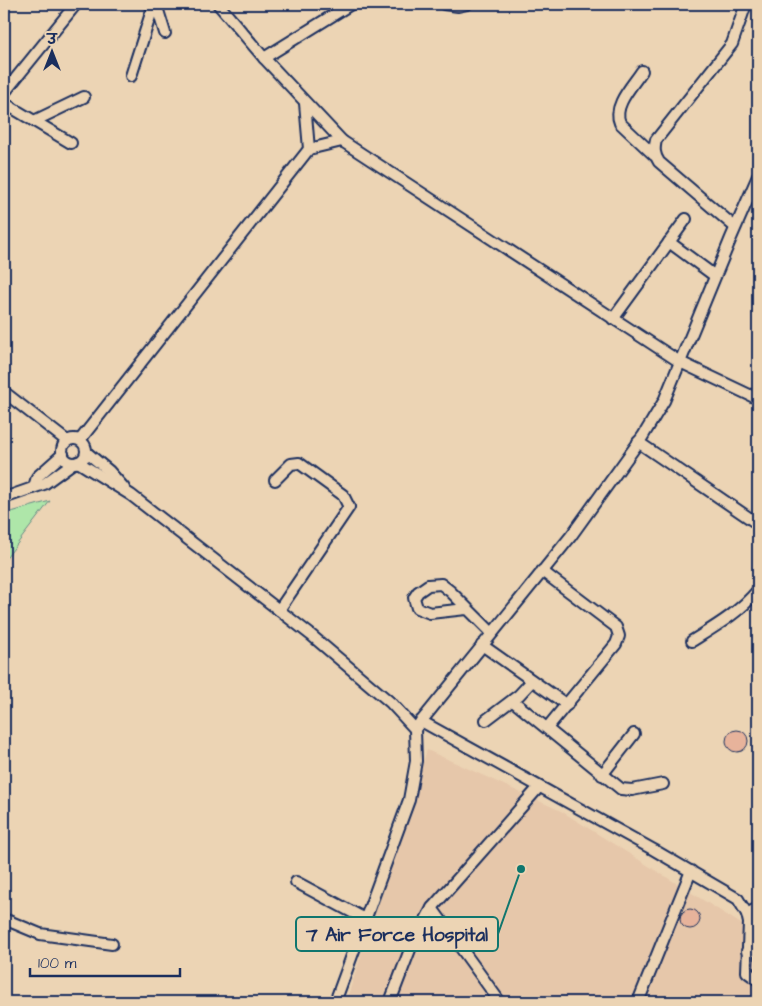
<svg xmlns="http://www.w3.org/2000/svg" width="762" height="1006" font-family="'Architects Daughter','Playpen Sans Deva',sans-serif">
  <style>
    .built { fill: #e6c7aa }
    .green { fill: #aee6a9; stroke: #648a84 }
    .building { fill: #e7b39b; stroke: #1b2f5e }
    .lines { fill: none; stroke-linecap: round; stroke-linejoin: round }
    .minor-casing { stroke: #1b2f5e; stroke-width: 14 }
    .minor { stroke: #ecd4b4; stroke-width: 10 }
    .leader { fill: none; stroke: #0f766e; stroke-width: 2 }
    .callout-dot { fill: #0f766e; stroke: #ecd4b4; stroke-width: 2 }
    .callout { fill: #ecd4b4; stroke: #0f766e; stroke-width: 2 }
    .callout-label { font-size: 19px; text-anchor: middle; font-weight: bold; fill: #1b2f5e }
  </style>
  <rect width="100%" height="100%" fill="#ecd4b4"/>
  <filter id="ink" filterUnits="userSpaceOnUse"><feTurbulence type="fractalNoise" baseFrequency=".02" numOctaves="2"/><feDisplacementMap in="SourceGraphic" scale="10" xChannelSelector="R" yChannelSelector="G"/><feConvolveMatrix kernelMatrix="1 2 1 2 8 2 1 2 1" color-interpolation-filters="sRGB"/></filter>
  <g filter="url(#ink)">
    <path class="built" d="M427,750L561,811L746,927L748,960H758V1002H346Z"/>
    <path class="green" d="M50,501L4,561V514Z"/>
    <g class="building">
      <circle cx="737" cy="741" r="11"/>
      <circle cx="690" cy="919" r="10"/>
    </g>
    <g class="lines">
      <g class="minor-casing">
        <g id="minor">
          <path d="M156,4L165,33"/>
          <path d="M218,4L264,58L342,141L680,362L758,399"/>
          <path d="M444,4L458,6L467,4"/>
          <path d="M264,58L351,4"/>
          <path d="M642,71C633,85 612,106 620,123L654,155"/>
          <path d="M131,76L154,4"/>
          <path d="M4,93L76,4"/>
          <path d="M4,103L71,143"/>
          <path d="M305,103L309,149"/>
          <path d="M34,121L84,97"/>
          <path d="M735,227L659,162C654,154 654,149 656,140L732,44L746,4"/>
          <path d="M669,242L715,276"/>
          <path d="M613,319L686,219"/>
          <path d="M4,392L67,441"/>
          <circle cx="74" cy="451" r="12"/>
          <path d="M80,440L309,149L342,141"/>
          <path d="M638,442L758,524"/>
          <path d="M86,452L109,471L124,488"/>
          <path d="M78,462L131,495L311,635L391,703L415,729L416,761L409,800L335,1002"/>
          <path d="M275,480L291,464L299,463L343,495L349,507L279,610"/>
          <path d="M34,487L37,477L63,454"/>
          <path d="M4,498L44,484L73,463"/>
          <path d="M542,571L616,627L619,636L616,644L547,728"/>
          <path d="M466,609L430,613L417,608L414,598L418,592L428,585L441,584L450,591L492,633"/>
          <path d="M692,641C716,626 740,612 758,590"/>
          <path d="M482,645L567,705"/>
          <path d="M513,701L621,789L632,790L663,784"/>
          <path d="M486,720L519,695L532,681"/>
          <path d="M421,721L654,850L738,899L747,914L749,923L747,972L758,980"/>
          <path d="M415,729L571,536L643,436L664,401L731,238L758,176"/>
          <path d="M602,775L634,734"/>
          <path d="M296,882L365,919"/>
          <path d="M432,908L500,1002"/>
          <path d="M747,914L758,908"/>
          <path d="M4,919L40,934L112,944"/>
          <path d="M747,951L758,950"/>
          <path d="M390,1002L411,947L432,908L539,787"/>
          <path d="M638,1002L691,871"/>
        </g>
      </g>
      <use href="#minor" class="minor"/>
    </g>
  </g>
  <path class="leader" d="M521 869L498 934"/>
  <circle class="callout-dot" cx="521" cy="869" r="5"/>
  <rect class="callout" x="296" y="917" width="202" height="34" rx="5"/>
  <g class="callout-label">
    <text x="397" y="941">7 Air Force Hospital</text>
  </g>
  <rect width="762" height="1006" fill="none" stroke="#ecd4b4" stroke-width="20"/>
  <rect x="10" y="10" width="742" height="986" fill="none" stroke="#1b2f5e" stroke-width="2" filter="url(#ink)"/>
  <g transform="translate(52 52)" stroke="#ecd4b4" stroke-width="4" paint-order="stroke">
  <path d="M0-4L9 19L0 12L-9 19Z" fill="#1b2f5e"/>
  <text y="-8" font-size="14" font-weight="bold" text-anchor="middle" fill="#1b2f5e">उ</text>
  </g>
  <path d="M30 968v8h150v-8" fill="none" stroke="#1b2f5e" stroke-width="2.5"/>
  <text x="38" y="968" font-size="15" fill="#1b2f5e" stroke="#ecd4b4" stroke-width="4" paint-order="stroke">100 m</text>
</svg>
